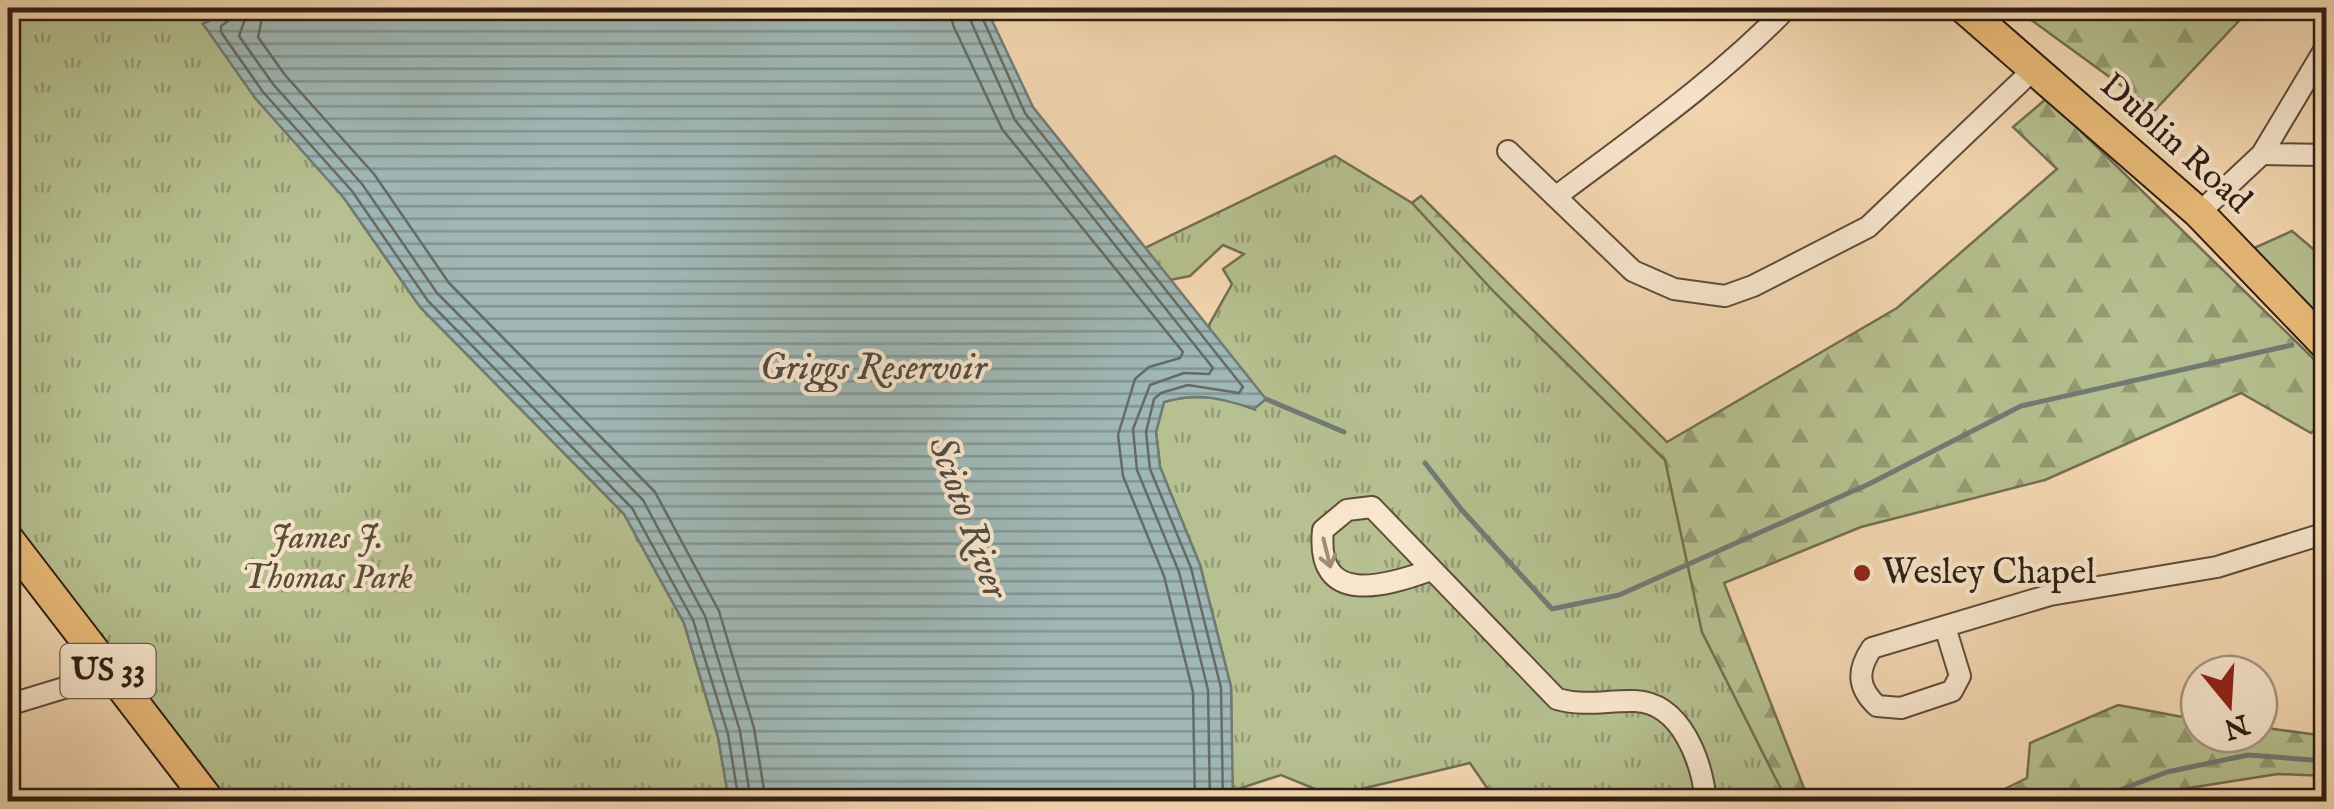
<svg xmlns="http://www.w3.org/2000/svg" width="2334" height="809" font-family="'IM FELL English',serif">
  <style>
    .green { fill: #b6c090; stroke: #726f52; stroke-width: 2.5 }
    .forest { fill: url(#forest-firs); stroke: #726f52; stroke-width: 2.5 }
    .park { fill: url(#park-tufts); stroke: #726f52; stroke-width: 2.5 }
    .water { fill: url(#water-rules); stroke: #727a75; stroke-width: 2.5 }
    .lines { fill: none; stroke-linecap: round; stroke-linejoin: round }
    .shore { stroke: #666b64; stroke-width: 2.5 }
    .stream { stroke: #727a75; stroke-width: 5 }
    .minor-casing { stroke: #604c3b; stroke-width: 24 }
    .primary-casing { stroke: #2e1e13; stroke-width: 34 }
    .minor { stroke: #f8e6cd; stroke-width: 20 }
    .primary { stroke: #eabc79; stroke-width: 30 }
    .oneway { stroke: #9d8c79 }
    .poi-dot { fill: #8f2418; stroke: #f8e6cd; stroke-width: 4 }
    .labels { text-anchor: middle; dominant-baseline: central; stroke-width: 8; stroke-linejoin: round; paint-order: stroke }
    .shield { fill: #f8e6cd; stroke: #6b5a4b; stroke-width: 2.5 }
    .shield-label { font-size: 32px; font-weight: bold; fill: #2e1e13 }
    .street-label { font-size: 35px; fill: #2e1e13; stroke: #f8e6cd }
    .park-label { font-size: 35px; font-style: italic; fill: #574f38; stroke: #f8e6cd }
    .poi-label { font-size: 35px; fill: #2e1e13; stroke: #f8e6cd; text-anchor: start }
    .water-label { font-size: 38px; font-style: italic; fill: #504c44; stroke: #f8e6cd }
  </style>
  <defs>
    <pattern id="forest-firs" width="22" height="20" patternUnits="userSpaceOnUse" patternTransform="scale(2.5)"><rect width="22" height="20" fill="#b6c090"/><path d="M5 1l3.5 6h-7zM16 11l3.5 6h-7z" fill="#949b74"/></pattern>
    <pattern id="park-tufts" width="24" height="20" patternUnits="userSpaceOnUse" patternTransform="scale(2.5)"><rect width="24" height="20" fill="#b6c090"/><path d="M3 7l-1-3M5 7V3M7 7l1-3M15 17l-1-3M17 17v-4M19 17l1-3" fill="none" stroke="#949b74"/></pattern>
    <pattern id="water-rules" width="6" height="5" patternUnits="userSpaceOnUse" patternTransform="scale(2.5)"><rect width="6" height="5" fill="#9fb8b6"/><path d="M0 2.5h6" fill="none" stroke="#829593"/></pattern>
  </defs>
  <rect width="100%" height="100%" fill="#f4d8b2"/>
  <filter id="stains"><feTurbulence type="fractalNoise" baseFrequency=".002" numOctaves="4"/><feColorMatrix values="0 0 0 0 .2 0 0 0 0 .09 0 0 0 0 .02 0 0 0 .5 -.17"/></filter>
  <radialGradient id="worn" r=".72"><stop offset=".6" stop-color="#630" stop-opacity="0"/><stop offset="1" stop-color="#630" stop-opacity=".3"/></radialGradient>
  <path class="green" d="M2292,231L2326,260V325L2252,249Z"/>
  <g class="forest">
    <path d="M2032,8H2251L2155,110L2023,14Z"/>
    <path d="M2047,98L2326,371V421L2311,433L2241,393L2045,480L1861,527L1724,583L1809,801H1766L1369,236L1421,196L1667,442L1897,308L2057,169L2013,127Z"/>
    <path d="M2118,705L2199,720V734H2259V727L2326,736V776L2278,774L2176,790L2141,801H1980L2027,778L2030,743Z"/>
  </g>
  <g class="park">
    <path d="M8,8H235L203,24L344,198L420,307L624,514L684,623L718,737L729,801H210L8,539Z"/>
    <path d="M1335,156L1412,203L1495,293L1665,460L1702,632L1787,801H1496L1470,763L1332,796L1281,775L1232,791L1231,687L1200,565L1160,467L1156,432L1164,402C1197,392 1222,398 1254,409L1212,337L1209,325L1232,284L1223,269L1244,254L1223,245L1190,276L1150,284L1118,261Z"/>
  </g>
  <path class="water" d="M235,8H986L1033,107L1266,399L1254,409C1222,398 1197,392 1164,402L1156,432L1160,467L1200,565L1231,687L1233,801H729L718,737L684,623L624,514L420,307L344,198L255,98L203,24Z"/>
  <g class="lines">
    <g class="shore">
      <path d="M237,8L235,16L221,26V32L263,92L352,191L428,301L632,508L693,620L728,734L739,802"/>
      <path d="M249,8L239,36L273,84L362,184L437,293L643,500L705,616L740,731L751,802"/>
      <path d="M264,8L258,37L285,75L374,174L449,283L655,492L719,611L754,728L766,802"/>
      <path d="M950,8L953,25L1002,129L1183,352L1180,358L1149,367L1135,379L1118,435L1123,476L1164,576L1193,692L1195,802"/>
      <path d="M965,8L1015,120L1213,368L1209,374L1184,373L1150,385L1133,429L1137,470L1179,572L1208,690L1210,802"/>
      <path d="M978,8L1025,113L1243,387L1239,393L1188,385L1161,393L1154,399L1146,432L1150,469L1191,568L1221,688L1223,802"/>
    </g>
    <g class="stream">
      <path d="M1266,399L1344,432"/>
      <path d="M1425,463L1461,509L1552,609L1619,595L1869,484L2021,406L2292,345"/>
      <path d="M2088,802L2167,772L2248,755L2326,761"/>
    </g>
    <g class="minor-casing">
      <g id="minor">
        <path d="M1508,151L1633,271L1674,289L1725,296L1753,286L1868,227L2035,68"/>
        <path d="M2262,154L2326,155"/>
        <path d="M1558,195C1638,135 1717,80 1787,8"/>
        <path d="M2199,213L2262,154L2326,47"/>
        <path d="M1431,570C1386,586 1315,608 1323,530L1347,510L1372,507L1557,699C1586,707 1607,700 1635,701C1682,703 1702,762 1706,802"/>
        <path d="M1945,627L1960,676L1952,691L1901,708L1877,706C1857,687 1857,670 1872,648L2050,595L2217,567L2326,533"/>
        <path d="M8,705L110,674"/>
      </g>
    </g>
    <g class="primary-casing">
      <g id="primary">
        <path d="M1964,8L2199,213L2326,345"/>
        <path d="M8,539L210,802"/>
      </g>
    </g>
    <use href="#minor" class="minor"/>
    <use href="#primary" class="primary"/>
  </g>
  <defs><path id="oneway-shaft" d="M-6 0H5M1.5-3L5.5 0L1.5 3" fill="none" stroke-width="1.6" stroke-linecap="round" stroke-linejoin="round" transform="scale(2.5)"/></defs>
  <use class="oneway" href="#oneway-shaft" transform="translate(1327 553) rotate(76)"/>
  <circle class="poi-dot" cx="1862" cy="573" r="10"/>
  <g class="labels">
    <rect class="shield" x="60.5" y="644" width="95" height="54" rx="8"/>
    <g class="shield-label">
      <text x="108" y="671">US 33</text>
    </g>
    <g class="street-label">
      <text transform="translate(2175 144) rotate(42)">Dublin Road</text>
    </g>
    <g class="park-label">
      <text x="327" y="538">James J.<tspan x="327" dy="40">Thomas Park</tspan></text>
    </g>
    <g class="poi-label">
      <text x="1882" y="573">Wesley Chapel</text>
    </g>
    <g class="water-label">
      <text x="873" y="369">Griggs Reservoir</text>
      <text transform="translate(967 518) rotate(70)">Scioto River</text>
    </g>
  </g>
  <rect width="2334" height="809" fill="none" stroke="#f4d8b2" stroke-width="40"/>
  <rect x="10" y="10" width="2314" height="789" fill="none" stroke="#2e1e13" stroke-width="5"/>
  <rect x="20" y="20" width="2294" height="769" fill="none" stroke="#2e1e13" stroke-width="2.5"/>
  <g transform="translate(2229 704) rotate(162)"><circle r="48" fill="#f8e6cd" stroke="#a79683" stroke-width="2.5"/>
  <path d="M0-8L18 38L0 25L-18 38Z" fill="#8f2418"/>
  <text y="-15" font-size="28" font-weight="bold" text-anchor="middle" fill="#2e1e13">N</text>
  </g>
  <rect width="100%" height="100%" filter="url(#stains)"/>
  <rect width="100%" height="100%" fill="url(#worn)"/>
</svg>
